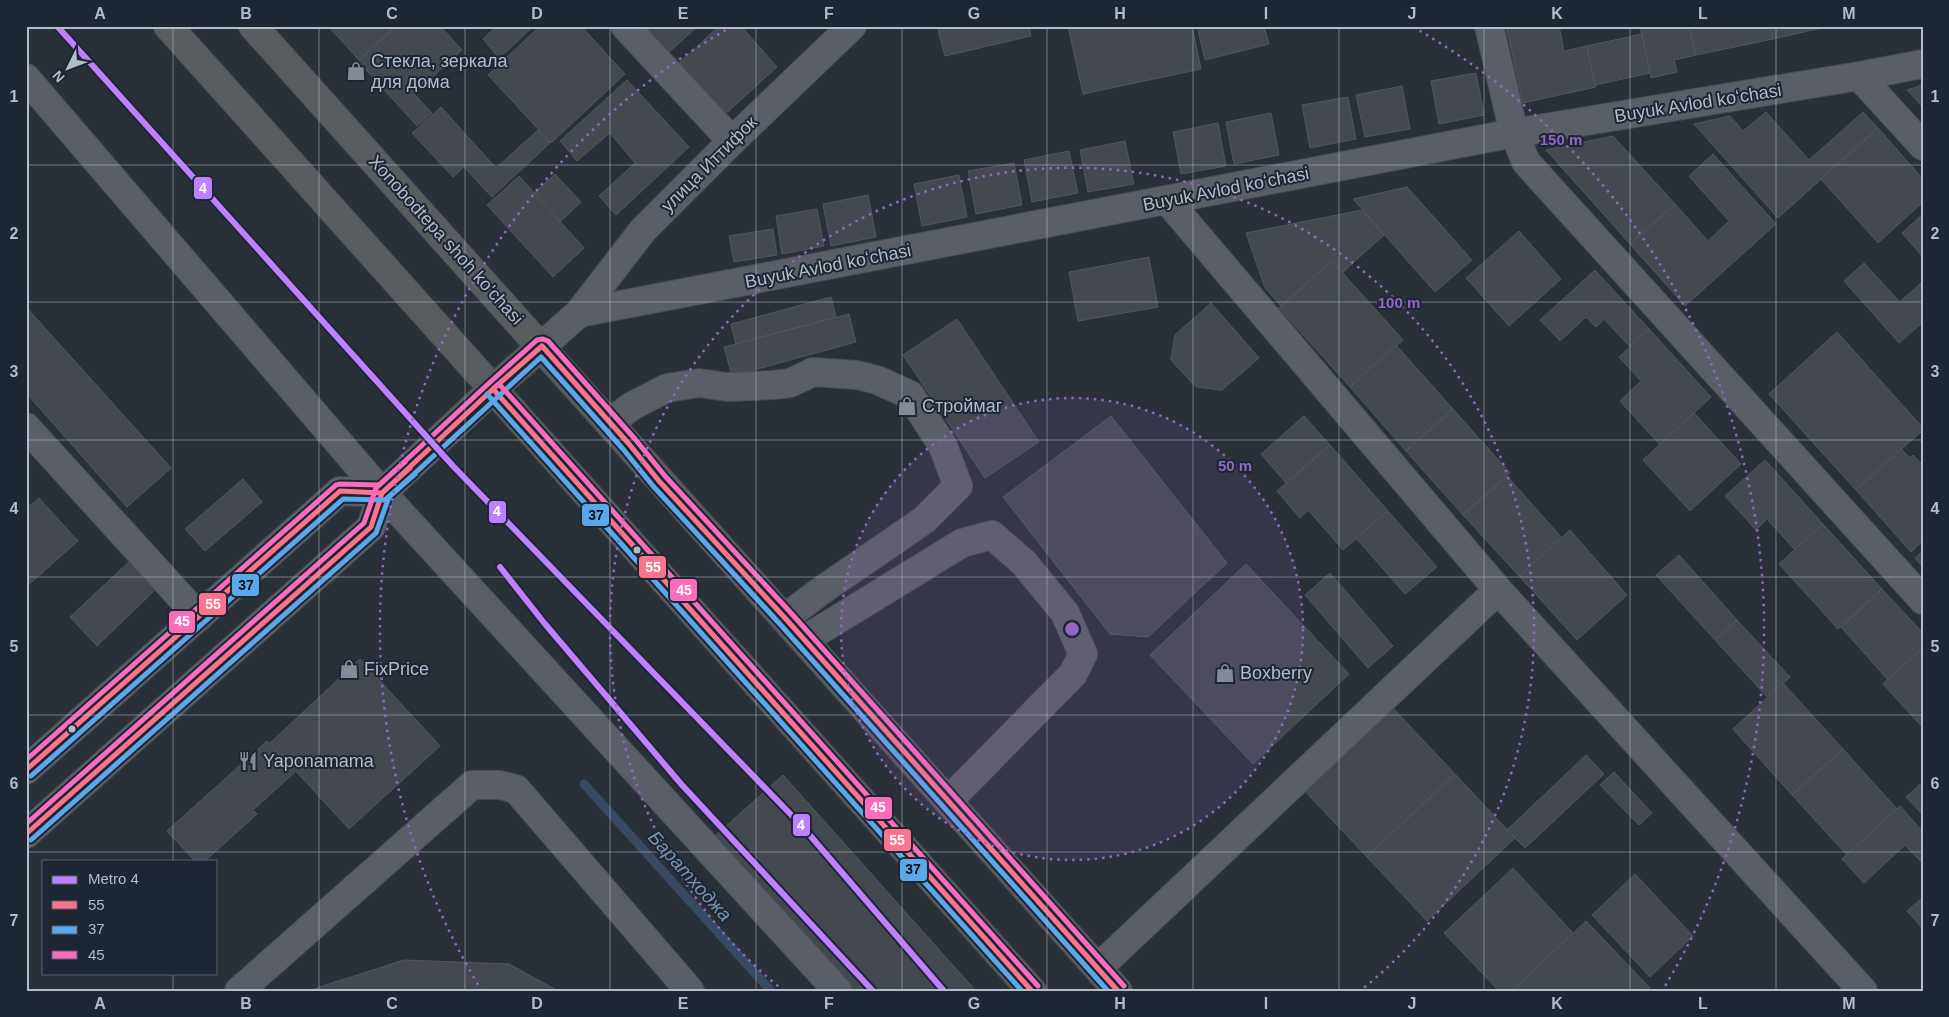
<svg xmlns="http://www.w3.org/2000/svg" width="1949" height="1017" font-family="Helvetica,sans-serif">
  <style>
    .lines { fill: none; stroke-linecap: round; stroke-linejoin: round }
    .stream { stroke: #384963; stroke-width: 9 }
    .building { fill: #444950; stroke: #52575f }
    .minor-casing { stroke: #484c53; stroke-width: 30 }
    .major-casing { stroke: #484c55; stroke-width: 30 }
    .highway-casing { stroke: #474c53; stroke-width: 30 }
    .minor { stroke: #5a5e66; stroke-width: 28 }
    .major { stroke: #5c6168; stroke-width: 28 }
    .highway { stroke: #5a5d60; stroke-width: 28 }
    .bus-1-casing { stroke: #1d2633; stroke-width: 9 }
    .bus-2-casing { stroke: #1d2633; stroke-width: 9 }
    .bus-3-casing { stroke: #1d2633; stroke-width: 9 }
    .bus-1 { stroke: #fc738d; stroke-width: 5 }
    .bus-2 { stroke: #5aa8eb; stroke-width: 5 }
    .bus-3 { stroke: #fb6dba; stroke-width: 5 }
    .metro-1-casing { stroke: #1d2633; stroke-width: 10 }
    .metro-1 { stroke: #bf80ff; stroke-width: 6 }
    .grid { fill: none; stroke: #b4bcc9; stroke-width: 1; stroke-opacity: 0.55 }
    .ring { fill: none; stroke: #9266c3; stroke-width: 2.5; stroke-dasharray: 2.5 5 }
    .bus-dot { fill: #b4bcc9; stroke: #1d2633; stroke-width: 2 }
    .labels { text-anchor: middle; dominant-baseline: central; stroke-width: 4; stroke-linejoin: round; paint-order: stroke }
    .poi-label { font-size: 18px; fill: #b4bcc9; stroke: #1d2633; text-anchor: start }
    .street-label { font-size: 18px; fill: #b4bcc9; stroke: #1d2633 }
    .water-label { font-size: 19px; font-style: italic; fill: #7c92b1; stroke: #1d2633 }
    .centre { fill: #9266c3; stroke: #1d2633; stroke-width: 2.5 }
    .ring-label { font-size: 15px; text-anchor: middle; font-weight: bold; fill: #9266c3; stroke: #1d2633; stroke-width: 4; stroke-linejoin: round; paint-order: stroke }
    .line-badge { stroke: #1d2633; stroke-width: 2 }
    .badge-label { font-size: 14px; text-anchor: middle; font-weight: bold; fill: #fff }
    .pale-badge-label { font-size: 14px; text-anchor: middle; font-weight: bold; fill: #111 }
    .neatline { fill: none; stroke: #b4bcc9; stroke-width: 2 }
    .grid-label { font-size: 16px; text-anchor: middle; font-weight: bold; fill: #b4bcc9 }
  </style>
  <rect width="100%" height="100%" fill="#2a3038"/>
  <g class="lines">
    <path class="stream" d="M584,784L771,991"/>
  </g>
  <g class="building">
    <path d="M328,26H396L359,60Z"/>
    <path d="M396,26H440L462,50L414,94L432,113L417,126L358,61Z"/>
    <path d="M497,26H534L499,58L483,39Z"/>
    <path d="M540,26H581L625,74L551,143L488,75Z"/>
    <path d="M641,26H698L667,54Z"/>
    <path d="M719,26H741L777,67L723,116L677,65Z"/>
    <path d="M937,26H1029L1031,36L945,56Z"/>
    <path d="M1068,26H1192L1201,69L1083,94Z"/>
    <path d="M1197,26H1264L1269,44L1205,60Z"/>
    <path d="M1506,26H1559L1564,51L1587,46L1596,87L1523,103Z"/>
    <path d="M1640,26H1689L1696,55L1674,60L1677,72L1651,78Z"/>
    <path d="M1689,26H1770L1773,39L1696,55Z"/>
    <path d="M1770,26H1826V27L1773,39Z"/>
    <path d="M1642,34L1650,73L1595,85L1587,46Z"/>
    <path d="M1476,73L1484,115L1439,124L1431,81Z"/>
    <path d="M627,80L689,147L616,215L599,196L635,163L610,133L577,161L560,141Z"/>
    <path d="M1923,85V107L1907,90Z"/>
    <path d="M1402,86L1410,129L1365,137L1356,95Z"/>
    <path d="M1348,97L1356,139L1310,148L1302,105Z"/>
    <path d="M441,107L496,168L538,130L550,143L492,197L464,167L453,177L412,133Z"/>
    <path d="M1766,112L1809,160L1863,112L1878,128L1778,218L1694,124L1730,116L1743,131Z"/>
    <path d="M1271,113L1279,155L1234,164L1226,122Z"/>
    <path d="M1218,123L1226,166L1181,174L1173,132Z"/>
    <path d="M1878,128L1923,179V202L1878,243L1821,179Z"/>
    <path d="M1613,136L1675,204L1630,244L1546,150Z"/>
    <path d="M1125,141L1134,184L1088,192L1080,150Z"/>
    <path d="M1069,151L1078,193L1032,202L1024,160Z"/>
    <path d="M1713,154L1776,224L1685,306L1630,244L1675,204L1708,241L1729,221L1689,176Z"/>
    <path d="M1014,163L1022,205L976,214L968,171Z"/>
    <path d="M555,174L581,202L560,222L534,193Z"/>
    <path d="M959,175L967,217L922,226L914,184Z"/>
    <path d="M519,176L584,248L553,277L487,205Z"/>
    <path d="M1407,187L1472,260L1435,292L1353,199Z"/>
    <path d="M868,195L876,237L831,246L823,204Z"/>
    <path d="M817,209L824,246L782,254L776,216Z"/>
    <path d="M1362,210L1384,235L1342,273L1332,261L1281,306L1265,288L1246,233Z"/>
    <path d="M1923,214V257L1902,233Z"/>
    <path d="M773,229L777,255L734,262L729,236Z"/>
    <path d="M1519,231L1561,279L1509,326L1466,278Z"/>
    <path d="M1149,257L1158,307L1078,321L1069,272Z"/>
    <path d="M1332,261L1403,340L1350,387L1279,308Z"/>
    <path d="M1864,263L1900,302L1923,281V322L1899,343L1844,281Z"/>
    <path d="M1595,270L1649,329L1630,347L1604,319L1596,327L1586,317L1560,341L1540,320Z"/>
    <path d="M831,297L836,317L736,344L731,324Z"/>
    <path d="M1211,303L1259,358L1222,390L1196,387L1171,360L1175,335Z"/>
    <path d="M26,307L171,468L127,507L26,393Z"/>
    <path d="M849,314L856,342L732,376L724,347Z"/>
    <path d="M957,319L1039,442L985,478L903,355Z"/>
    <path d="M1649,329L1711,397L1660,445L1620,401L1641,381L1619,357Z"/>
    <path d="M1837,332L1923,428V430L1856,490L1769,394Z"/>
    <path d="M1396,345L1453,409L1406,451L1350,387Z"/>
    <path d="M1453,409L1510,473L1463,515L1406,451Z"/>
    <path d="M1694,413L1741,464L1690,511L1643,460Z"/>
    <path d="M1111,416L1227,563L1148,637L1110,634L1003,497Z"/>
    <path d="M1304,416L1330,445L1286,483L1261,454Z"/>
    <path d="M1330,445L1388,511L1343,550L1308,510L1300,518L1277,491Z"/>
    <path d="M1901,449L1910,458L1913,455L1923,466V541L1911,552L1856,490Z"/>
    <path d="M1765,460L1823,524L1795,550L1767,519L1756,530L1725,496Z"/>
    <path d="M1507,476L1562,538L1519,576L1463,515Z"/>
    <path d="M243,479L262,502L205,551L185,529Z"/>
    <path d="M39,498L78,541L26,587V509Z"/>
    <path d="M1388,511L1437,567L1405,594L1356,538Z"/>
    <path d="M1823,524L1882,589L1838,629L1779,564Z"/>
    <path d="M1570,530L1627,595L1577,640L1519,576Z"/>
    <path d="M1923,551V567L1915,558Z"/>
    <path d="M1679,555L1737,620L1715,640L1656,575Z"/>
    <path d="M130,561L156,589L97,646L70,617Z"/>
    <path d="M1246,564L1349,674L1253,764L1150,655Z"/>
    <path d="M1330,573L1393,646L1368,668L1305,595Z"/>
    <path d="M1882,589L1923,633V648L1888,680L1841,627Z"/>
    <path d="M1737,620L1790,677L1768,698L1715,640Z"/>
    <path d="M1923,648V728L1883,684Z"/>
    <path d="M360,659L440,746L349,829L270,743Z"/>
    <path d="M1783,683L1843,749L1792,795L1733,729Z"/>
    <path d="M1391,706L1455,774L1367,857L1303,789Z"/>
    <path d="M267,741L295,772L253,810L257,814L205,861H195L167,831Z"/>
    <path d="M1843,749L1897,809L1847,855L1792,795Z"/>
    <path d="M1586,755L1604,774L1525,848L1507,830Z"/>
    <path d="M1614,772L1652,813L1639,825L1600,785Z"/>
    <path d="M1455,774L1515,838L1427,921L1367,857Z"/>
    <path d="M783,775L976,991H838L706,844Z"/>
    <path d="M1923,782V815L1906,797Z"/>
    <path d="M1900,806L1923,832V864L1905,845L1864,883L1842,859Z"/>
    <path d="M1513,868L1573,933L1512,991H1499L1444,933Z"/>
    <path d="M1635,874L1693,936L1650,977L1592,915Z"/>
    <path d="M1923,897V929L1907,911Z"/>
    <path d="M1586,921L1650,988L1648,991H1512Z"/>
    <path d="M404,960L509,964L558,991H307Z"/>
  </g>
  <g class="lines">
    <g class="minor-casing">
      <g id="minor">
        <path d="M625,26L732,141"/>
        <path d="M1489,26L1514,133L1526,162L1923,600"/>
        <path d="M1859,76L1923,146"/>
        <path d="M26,78L382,493L838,991"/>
        <path d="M1167,200L1498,590L1863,991"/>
        <path d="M579,313L643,230L732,141L852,26"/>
        <path d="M542,346L579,313L1514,133L1859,76L1923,64"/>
        <path d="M610,422L632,406L667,388L699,383L727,387L774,385L790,383L813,372L857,375L877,380L910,395L943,446L958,486L924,520L818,593L785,618"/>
        <path d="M26,427L199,617"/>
        <path d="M804,640L962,543L992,535L1024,563L1065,613L1083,654L1073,674L948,801"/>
        <path d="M1098,968L1498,590"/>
        <path d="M239,991L472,785H500L516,789L690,991"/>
      </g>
    </g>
    <g class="major-casing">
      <g id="major">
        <path d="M26,770L340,491L382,493"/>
        <path d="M26,834L371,527L382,493L493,389"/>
      </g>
    </g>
    <g class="highway-casing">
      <g id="highway">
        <path d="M168,26L1032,991"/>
        <path d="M253,26L1118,991"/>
        <path d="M493,389L542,346"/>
      </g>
    </g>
    <use href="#minor" class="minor"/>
    <use href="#major" class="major"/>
    <use href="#highway" class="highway"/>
    <g class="bus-1-casing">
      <g id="bus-1">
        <path d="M493,389L1032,991"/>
        <path d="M26,770L340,491L382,493L410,468"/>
        <path d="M26,834L371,527L382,493L493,389L542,346L629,444L659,481L785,618L1118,991"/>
      </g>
    </g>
    <g class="bus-2-casing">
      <g id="bus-2">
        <path d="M487,394L1022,991"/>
        <path d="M31,776L343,499L385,500L415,474"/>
        <path d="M31,840L376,533L389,497L541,357L623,449L653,486L779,623L1108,991"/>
      </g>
    </g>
    <g class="bus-3-casing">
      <g id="bus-3">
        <path d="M499,384L1038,986"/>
        <path d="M26,760L336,485L340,484L379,485L405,462"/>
        <path d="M26,824L364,523L376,488L488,384L537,340L543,339L548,341L635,439L665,476L791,613L1124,986"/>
      </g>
    </g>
    <use href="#bus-1" class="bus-1"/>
    <use href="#bus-2" class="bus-2"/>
    <use href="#bus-3" class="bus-3"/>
    <g class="metro-1-casing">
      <g id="metro-1">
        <path d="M57,26L453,466L801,825L944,991"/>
        <path d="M500,567L545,624L682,785L873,991"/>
      </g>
    </g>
    <use href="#metro-1" class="metro-1"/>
  </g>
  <path class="grid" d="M173,26V861M319,26V991M465,26V991M610,26V991M756,26V991M902,26V991M1047,26V991M1193,26V991M1339,26V991M1484,26V991M1630,26V991M1776,26V991M26,165H1923M26,302H1923M26,440H1923M26,577H1923M26,715H1923M26,852H1923M173,973V991"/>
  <circle cx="1072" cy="629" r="231" fill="#9266c3" fill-opacity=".12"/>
  <g class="ring">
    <circle cx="1072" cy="629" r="231"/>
    <path d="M784 991A462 462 0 1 1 1360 991"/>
    <path d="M482 991A692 692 0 0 1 731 27M1413 27A692 692 0 0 1 1662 991"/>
  </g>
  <defs>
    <g id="shop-bare" transform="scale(1.5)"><path d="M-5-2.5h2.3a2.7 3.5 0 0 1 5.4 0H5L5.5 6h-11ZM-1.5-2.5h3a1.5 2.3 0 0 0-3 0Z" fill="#848b96" stroke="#1d2633" stroke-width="2.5" paint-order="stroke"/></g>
    <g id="restaurant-bare" transform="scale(1.5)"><path d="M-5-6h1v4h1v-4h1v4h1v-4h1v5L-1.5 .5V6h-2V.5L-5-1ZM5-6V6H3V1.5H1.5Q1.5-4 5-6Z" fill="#848b96" stroke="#1d2633" stroke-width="2.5" paint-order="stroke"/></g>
  </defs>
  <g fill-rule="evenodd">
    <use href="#shop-bare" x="356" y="71"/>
    <use href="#shop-bare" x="907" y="406"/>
    <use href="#shop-bare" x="349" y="669"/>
    <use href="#shop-bare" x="1225" y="673"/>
    <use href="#restaurant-bare" x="248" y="761"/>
  </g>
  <g class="bus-dot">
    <circle cx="637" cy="550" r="4.5"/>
    <circle cx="72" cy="729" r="4.5"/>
  </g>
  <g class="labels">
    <g class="poi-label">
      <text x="371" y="61">Стекла, зеркала<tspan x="371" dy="21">для дома</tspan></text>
      <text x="922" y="406">Строймаг</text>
      <text x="364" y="669">FixPrice</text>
      <text x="1240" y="673">Boxberry</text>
      <text x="263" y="761">Yaponamama</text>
    </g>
    <g class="street-label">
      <text transform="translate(1698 103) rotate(-9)">Buyuk Avlod koʻchasi</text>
      <text transform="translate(709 164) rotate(-45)">улица Иттифок</text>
      <text transform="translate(1226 189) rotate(-11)">Buyuk Avlod koʻchasi</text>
      <text transform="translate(446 240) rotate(48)">Xonobodtepa shoh ko'chasi</text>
      <text transform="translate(828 266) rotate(-11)">Buyuk Avlod koʻchasi</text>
    </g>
    <g class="water-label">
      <text transform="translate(690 876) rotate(48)">Баратходжа</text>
    </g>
  </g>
  <circle cx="1072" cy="629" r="8" class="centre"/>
  <g class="ring-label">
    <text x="1561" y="145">150 m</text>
    <text x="1399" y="308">100 m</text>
    <text x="1235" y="471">50 m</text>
  </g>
  <g class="line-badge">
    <rect x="193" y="176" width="20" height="24" rx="5" fill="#bf80ff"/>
    <rect x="488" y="500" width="19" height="24" rx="5" fill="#bf80ff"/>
    <rect x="581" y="503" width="29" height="24" rx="5" fill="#5aa8eb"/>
    <rect x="638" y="555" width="29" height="24" rx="5" fill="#fc738d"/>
    <rect x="231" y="573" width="29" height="24" rx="5" fill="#5aa8eb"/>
    <rect x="669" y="578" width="29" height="24" rx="5" fill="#fb6dba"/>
    <rect x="198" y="592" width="29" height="24" rx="5" fill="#fc738d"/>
    <rect x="168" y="610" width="28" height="24" rx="5" fill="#fb6dba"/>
    <rect x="864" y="796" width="29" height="24" rx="5" fill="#fb6dba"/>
    <rect x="792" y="813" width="19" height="24" rx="5" fill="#bf80ff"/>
    <rect x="883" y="828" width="29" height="24" rx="5" fill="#fc738d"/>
    <rect x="899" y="858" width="29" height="24" rx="5" fill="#5aa8eb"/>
  </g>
  <g class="badge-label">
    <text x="203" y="193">4</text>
    <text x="497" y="516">4</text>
    <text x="653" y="572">55</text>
    <text x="684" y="595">45</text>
    <text x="213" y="609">55</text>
    <text x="182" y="626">45</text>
    <text x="878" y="812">45</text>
    <text x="801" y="830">4</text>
    <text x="897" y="845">55</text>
  </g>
  <g class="pale-badge-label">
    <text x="596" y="520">37</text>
    <text x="246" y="590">37</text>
    <text x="913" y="874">37</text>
  </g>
  <rect width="1949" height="1017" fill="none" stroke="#1d2633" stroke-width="55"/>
  <rect x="42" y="860" width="175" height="115" fill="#1d2633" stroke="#59626f"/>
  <rect x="52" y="876" width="25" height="8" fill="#bf80ff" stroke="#59626f"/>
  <text x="88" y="884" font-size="15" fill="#b4bcc9">Metro 4</text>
  <rect x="52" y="901" width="25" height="8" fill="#fc738d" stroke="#59626f"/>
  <text x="88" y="910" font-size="15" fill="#b4bcc9">55</text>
  <rect x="52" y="926" width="25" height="8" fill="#5aa8eb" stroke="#59626f"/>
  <text x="88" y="934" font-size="15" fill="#b4bcc9">37</text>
  <rect x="52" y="951" width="25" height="8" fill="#fb6dba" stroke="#59626f"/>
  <text x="88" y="960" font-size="15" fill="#b4bcc9">45</text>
  <g transform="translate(68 68) rotate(228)" stroke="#1d2633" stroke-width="4" paint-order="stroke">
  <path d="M0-4L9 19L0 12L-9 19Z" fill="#b4bcc9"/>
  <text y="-8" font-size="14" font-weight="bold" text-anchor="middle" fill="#b4bcc9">N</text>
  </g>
  <rect x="28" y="28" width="1894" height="962" class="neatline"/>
  <g class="grid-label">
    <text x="100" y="19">A</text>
    <text x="246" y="19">B</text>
    <text x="392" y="19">C</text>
    <text x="537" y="19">D</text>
    <text x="683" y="19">E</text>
    <text x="829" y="19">F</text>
    <text x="974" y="19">G</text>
    <text x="1120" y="19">H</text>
    <text x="1266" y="19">I</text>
    <text x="1412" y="19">J</text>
    <text x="1557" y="19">K</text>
    <text x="1703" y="19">L</text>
    <text x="1849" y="19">M</text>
    <text x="14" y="102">1</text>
    <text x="1935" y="102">1</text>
    <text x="14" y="239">2</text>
    <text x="1935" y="239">2</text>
    <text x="14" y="377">3</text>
    <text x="1935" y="377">3</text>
    <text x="14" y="514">4</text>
    <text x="1935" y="514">4</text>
    <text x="14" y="652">5</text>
    <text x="1935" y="652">5</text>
    <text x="14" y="789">6</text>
    <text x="1935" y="789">6</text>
    <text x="14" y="926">7</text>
    <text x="1935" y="926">7</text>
    <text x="100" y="1009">A</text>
    <text x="246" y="1009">B</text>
    <text x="392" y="1009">C</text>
    <text x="537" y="1009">D</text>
    <text x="683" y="1009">E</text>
    <text x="829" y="1009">F</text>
    <text x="974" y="1009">G</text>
    <text x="1120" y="1009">H</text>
    <text x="1266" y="1009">I</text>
    <text x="1412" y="1009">J</text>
    <text x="1557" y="1009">K</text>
    <text x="1703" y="1009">L</text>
    <text x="1849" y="1009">M</text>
  </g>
</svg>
